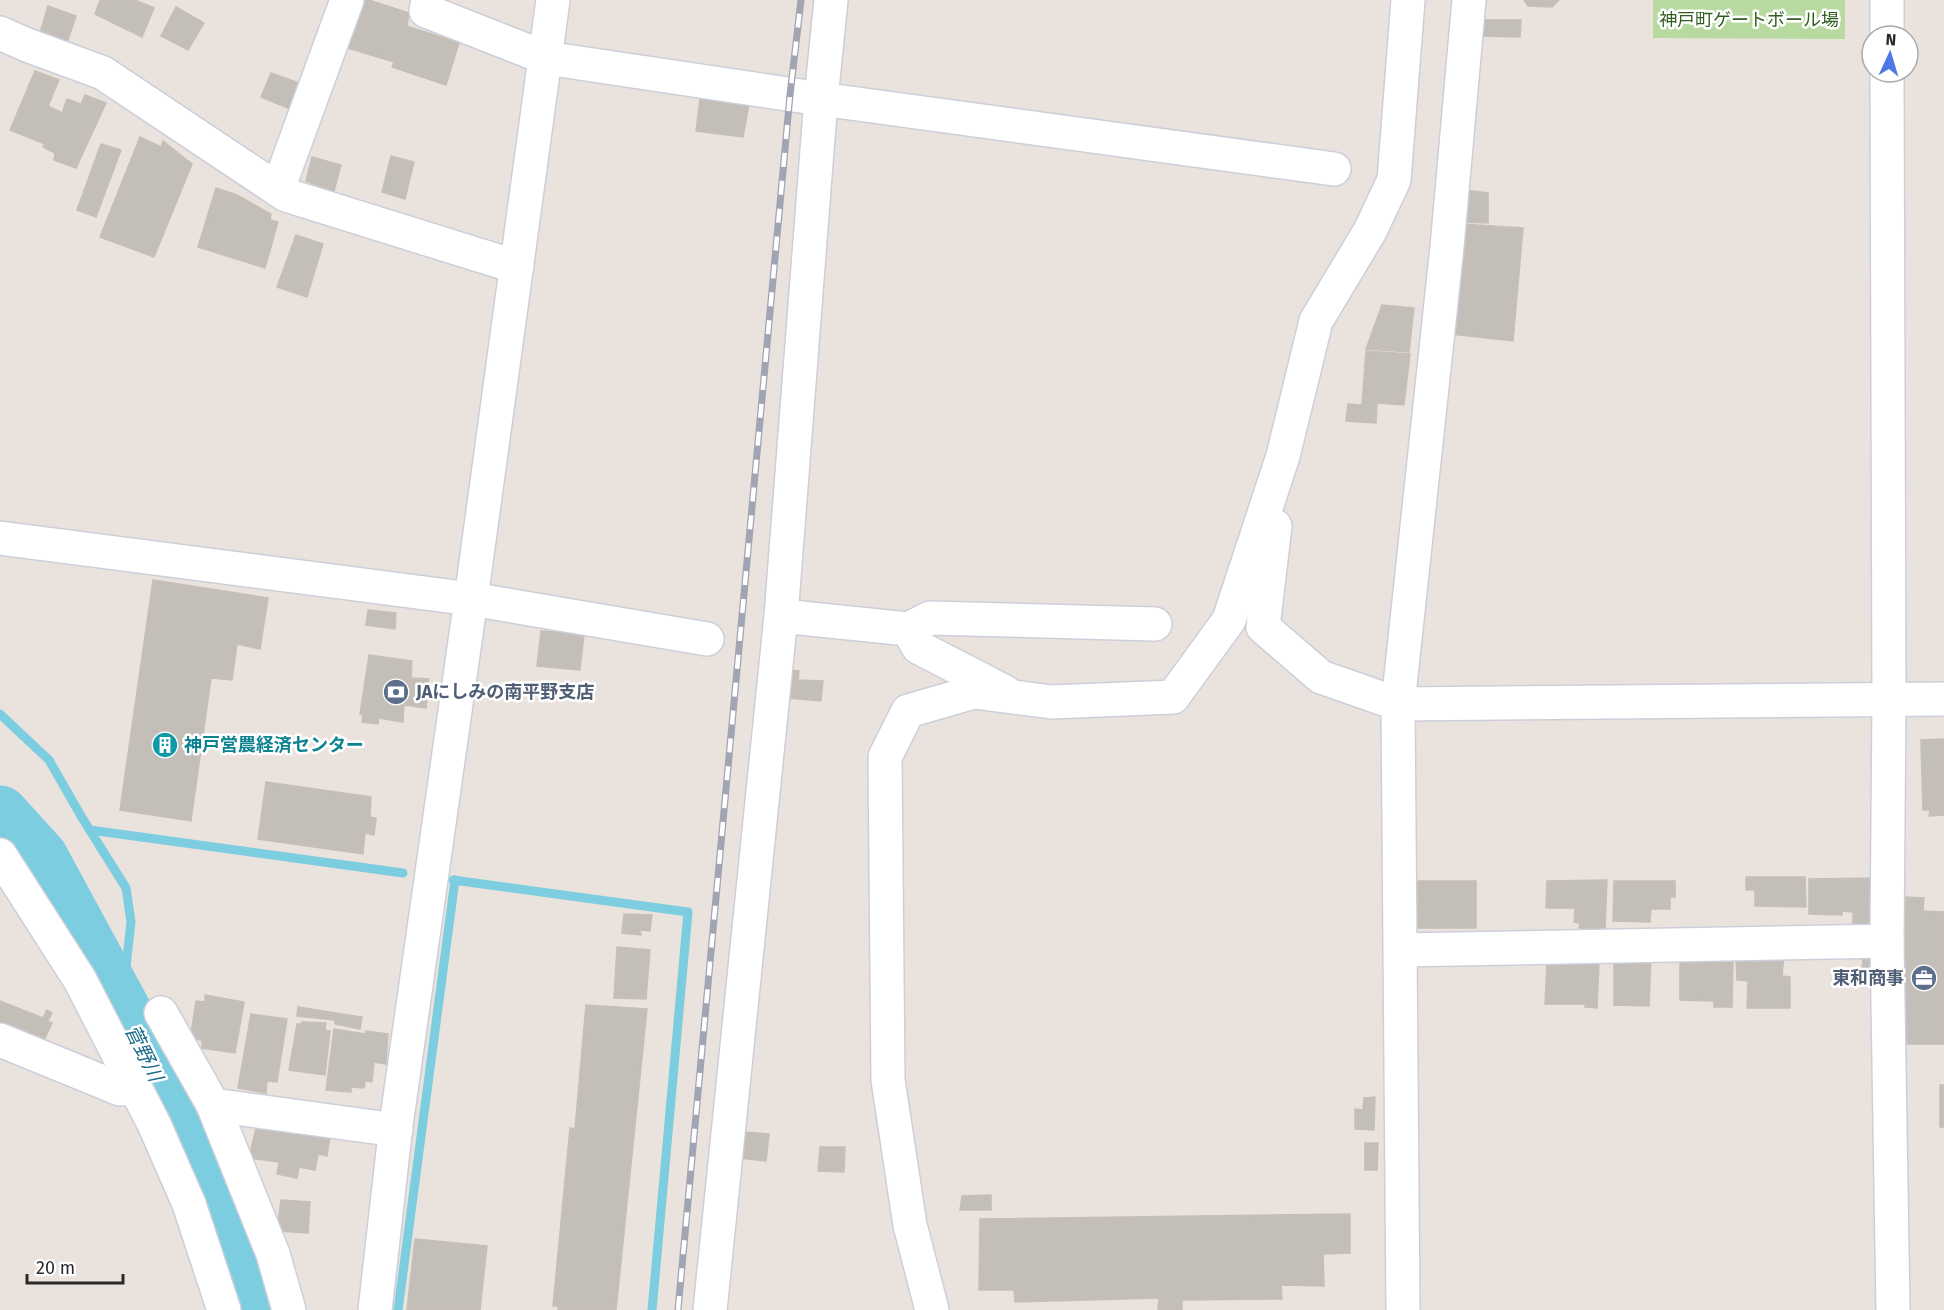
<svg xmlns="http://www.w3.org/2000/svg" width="1944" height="1310" font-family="'Fira Sans','Noto Sans JP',sans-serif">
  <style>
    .green { fill: #b8daa0 }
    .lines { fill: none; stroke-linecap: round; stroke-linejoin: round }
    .stream { stroke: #7ccde0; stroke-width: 9 }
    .river { stroke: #7ccde0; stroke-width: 57 }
    .building { fill: #c3beb8; stroke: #c5bfb7; stroke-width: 1.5 }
    .street-casing { stroke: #cccfda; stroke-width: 36 }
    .street { stroke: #fff; stroke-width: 33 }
    .rail-casing { stroke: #a1a4b2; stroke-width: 7 }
    .rail { stroke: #fff; stroke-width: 4.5; stroke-dasharray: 14; stroke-linecap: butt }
    .labels { text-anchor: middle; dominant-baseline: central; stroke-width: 5; stroke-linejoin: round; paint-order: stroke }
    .park-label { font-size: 18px; fill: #335e22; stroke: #fff }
    .service-label { font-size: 18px; font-weight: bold; fill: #4e5e75; stroke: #fff; text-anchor: start }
    .culture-label { font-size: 18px; font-weight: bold; fill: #0d838f; stroke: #fff; text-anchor: start }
    .water-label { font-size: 20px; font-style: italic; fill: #1d6d8a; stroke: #fff }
  </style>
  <rect width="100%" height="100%" fill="#eae3dd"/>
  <path class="green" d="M1653,0H1845V39L1653,38Z"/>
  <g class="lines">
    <g class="stream">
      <path d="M0,714L49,760L81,816L126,888L131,922L125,975L114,995"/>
      <path d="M90,830L403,873"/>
      <path d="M453,880L688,912L652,1310"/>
      <path d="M398,1310L455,880"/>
    </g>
    <path class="river" d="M0,814L40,858L139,1041L206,1182L247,1275L255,1310"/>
  </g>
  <g class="building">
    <path d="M100,0H135L154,8L142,37L95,14Z"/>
    <path d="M353,0H369L409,13L407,26L459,43L446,85L392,67L394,62L338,45Z"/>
    <path d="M1524,0H1559L1552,7L1528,6Z"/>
    <path d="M48,6L76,16L66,46L39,36Z"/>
    <path d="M176,7L204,23L188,50L161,36Z"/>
    <path d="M1481,20H1521L1520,37L1481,36Z"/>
    <path d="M35,71L59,80L48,106L62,113L67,99L81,104L85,95L106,103L76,168L54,160L55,153L43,147L45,144L10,130Z"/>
    <path d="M271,73L310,87L300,113L261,97Z"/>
    <path d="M701,91L750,98L743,137L696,131Z"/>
    <path d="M140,137L161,147L163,141L192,164L154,257L100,237Z"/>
    <path d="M101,144L121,150L96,217L77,210Z"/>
    <path d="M391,156L414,162L405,199L382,192Z"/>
    <path d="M312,157L341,165L334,191L306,181Z"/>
    <path d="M216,188L237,195L271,214L270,220L278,222L265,268L198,247Z"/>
    <path d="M1465,190L1488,193V223L1463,222Z"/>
    <path d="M1461,224L1523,228L1513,341L1451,334Z"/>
    <path d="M296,235L323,244L307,297L277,287Z"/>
    <path d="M1382,305L1414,308L1409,352L1366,349Z"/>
    <path d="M1366,351L1410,354L1404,405L1377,403L1376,423L1346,421L1348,404L1362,405Z"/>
    <path d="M153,580L268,598L260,649L237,644L232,680L211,678L191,821L120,810Z"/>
    <path d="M368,610L396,613L395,629L366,625Z"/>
    <path d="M541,631L584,634L580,670L537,666Z"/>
    <path d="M369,655L412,661L411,678L429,679L426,708L404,705L403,722L379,718L378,724L362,722L363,715L360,714Z"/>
    <path d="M788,670L799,671L798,680L823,681L821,701L787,698Z"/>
    <path d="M1944,739V815L1929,816L1930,810H1923L1921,740Z"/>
    <path d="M266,782L371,797L370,817L376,818L374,835L365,833L363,854L258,839Z"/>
    <path d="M1746,877H1805L1806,907L1755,906V890H1746Z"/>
    <path d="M1876,878L1875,930L1853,929V912L1842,911V915L1809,914V879Z"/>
    <path d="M1607,880L1605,930L1579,928L1580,923L1574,922L1575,908H1546L1547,881Z"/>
    <path d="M1414,881H1476V928H1416Z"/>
    <path d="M1614,881H1675V897H1670V909H1651L1650,922L1613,921Z"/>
    <path d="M1905,897L1924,898L1923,911L1944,912V1044H1905Z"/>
    <path d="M624,914L652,915L650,931L640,930L641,935L622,933Z"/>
    <path d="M617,947L650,950L646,999L614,998Z"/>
    <path d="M1863,954L1875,955V974H1862Z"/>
    <path d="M1729,955L1728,961H1733L1732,1007H1714V1001L1680,1000V956Z"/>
    <path d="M1784,955L1782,976L1790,977V1008H1747L1748,981L1737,980L1736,956Z"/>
    <path d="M1651,957L1649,1006L1614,1005V958Z"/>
    <path d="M1599,962L1597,1008L1585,1007V1004H1545L1547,963Z"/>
    <path d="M205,995L244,1002L235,1053L202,1048V1040L195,1039V1034H191L196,1001L205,1002Z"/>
    <path d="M0,1001L43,1018L47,1010L52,1013L48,1021L52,1023L40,1049L0,1031Z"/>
    <path d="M586,1005L647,1009L616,1310H558V1306H553L570,1128L575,1129Z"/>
    <path d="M298,1007L362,1017L360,1029L335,1024V1020L297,1016Z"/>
    <path d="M251,1014L287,1019L277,1082L267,1081L266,1093L238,1088Z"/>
    <path d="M302,1022L326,1023L325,1030L330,1031L325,1075L289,1070L297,1024H302Z"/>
    <path d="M334,1029L365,1034L366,1031L388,1034L386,1064L374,1062L372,1082L365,1081L364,1088L351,1087V1092L326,1090Z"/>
    <rect x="1940" y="1085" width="4" height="42"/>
    <path d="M1375,1097L1374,1130L1355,1129V1109L1363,1110L1364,1098Z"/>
    <path d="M257,1124L330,1136L327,1156L318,1154L315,1170L299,1167L297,1178L277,1174L279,1162L249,1158Z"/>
    <path d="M743,1132L769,1134L766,1161L740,1158Z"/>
    <path d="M1365,1143H1378L1377,1170H1365Z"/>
    <path d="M820,1147H845L844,1172L818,1171Z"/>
    <path d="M991,1195V1210H960L962,1196Z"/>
    <path d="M281,1200L310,1202L308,1233L277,1231Z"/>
    <path d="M1350,1214V1253L1323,1254L1324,1286L1281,1285L1282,1299L1182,1300V1310H1158L1159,1298L1015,1302L1014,1290H979L980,1219Z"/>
    <path d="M415,1239L487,1246L480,1310H407Z"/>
  </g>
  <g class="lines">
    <g class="street-casing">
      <g id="street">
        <path d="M428,0L426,11L546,58L821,99L781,616L908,629"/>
        <path d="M831,0L821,99L1334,169"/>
        <path d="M1887,0V36"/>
        <path d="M0,33L27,45L103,73L286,195L517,267"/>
        <path d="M1887,72L1889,700L1887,941L1893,1310"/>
        <path d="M278,189L347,0"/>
        <path d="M1275,526L1263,627L1321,677L1398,704L1944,699"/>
        <path d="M0,538L471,599L707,639"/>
        <path d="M1005,692L918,647L908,629L930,618L1155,624"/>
        <path d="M0,855L80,980L154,1124L189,1204L224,1310"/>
        <path d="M1401,950L1887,941"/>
        <path d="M161,1013L213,1105L396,1130"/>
        <path d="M0,1040L120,1089L135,1088"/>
        <path d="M213,1105L273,1254L289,1310"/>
        <path d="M375,1310L396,1125L471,599L553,0"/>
        <path d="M710,1310L781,616"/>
        <path d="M932,1310L910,1225L888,1080L885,757L908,711L974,692L1052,702L1173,697L1229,620L1283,456L1316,321L1370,231L1394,180L1408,0"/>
        <path d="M1403,1310L1398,704L1447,247L1469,0"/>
      </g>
    </g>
    <use href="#street" class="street"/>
    <g class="rail-casing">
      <path id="rail" d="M678,1310L790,95L801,0"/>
    </g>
    <use href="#rail" class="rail"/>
  </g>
  <defs>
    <g id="bank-disc" transform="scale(1.35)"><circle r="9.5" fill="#5c6f8a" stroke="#fff"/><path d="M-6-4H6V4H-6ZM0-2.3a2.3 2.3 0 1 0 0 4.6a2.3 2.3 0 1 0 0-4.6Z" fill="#fff"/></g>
    <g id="building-disc" transform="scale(1.35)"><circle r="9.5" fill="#0f9aa8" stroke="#fff"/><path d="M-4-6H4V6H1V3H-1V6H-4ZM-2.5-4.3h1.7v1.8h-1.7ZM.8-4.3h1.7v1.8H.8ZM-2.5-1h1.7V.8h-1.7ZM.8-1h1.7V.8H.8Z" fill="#fff"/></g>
    <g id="office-disc" transform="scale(1.35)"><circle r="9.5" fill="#5c6f8a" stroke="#fff"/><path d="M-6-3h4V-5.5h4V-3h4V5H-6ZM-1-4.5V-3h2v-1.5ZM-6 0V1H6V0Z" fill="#fff"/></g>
  </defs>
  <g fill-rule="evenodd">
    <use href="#bank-disc" x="396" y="692"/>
    <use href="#building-disc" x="165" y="745"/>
    <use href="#office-disc" x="1924" y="978"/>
  </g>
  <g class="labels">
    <g class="park-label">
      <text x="1749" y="20">神戸町ゲートボール場</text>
    </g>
    <g class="service-label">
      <text x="416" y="692">JAにしみの南平野支店</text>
      <text x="1904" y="978" text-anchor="end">東和商事</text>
    </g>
    <g class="culture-label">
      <text x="184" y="745">神戸営農経済センター</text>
    </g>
    <g class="water-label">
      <text transform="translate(144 1053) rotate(64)">菅野川</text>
    </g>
  </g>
  <g transform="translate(1890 54) rotate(4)"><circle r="28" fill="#ffffff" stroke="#aaaaaa" stroke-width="1.5"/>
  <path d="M0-4.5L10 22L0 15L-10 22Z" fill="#4f77e5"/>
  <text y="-9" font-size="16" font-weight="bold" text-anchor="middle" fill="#2a2a2a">N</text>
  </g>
  <path d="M27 1274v9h96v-9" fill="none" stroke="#2a2a2a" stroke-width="3"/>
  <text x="36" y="1274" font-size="18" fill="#2a2a2a" stroke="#ffffff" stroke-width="4.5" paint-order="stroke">20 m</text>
</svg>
